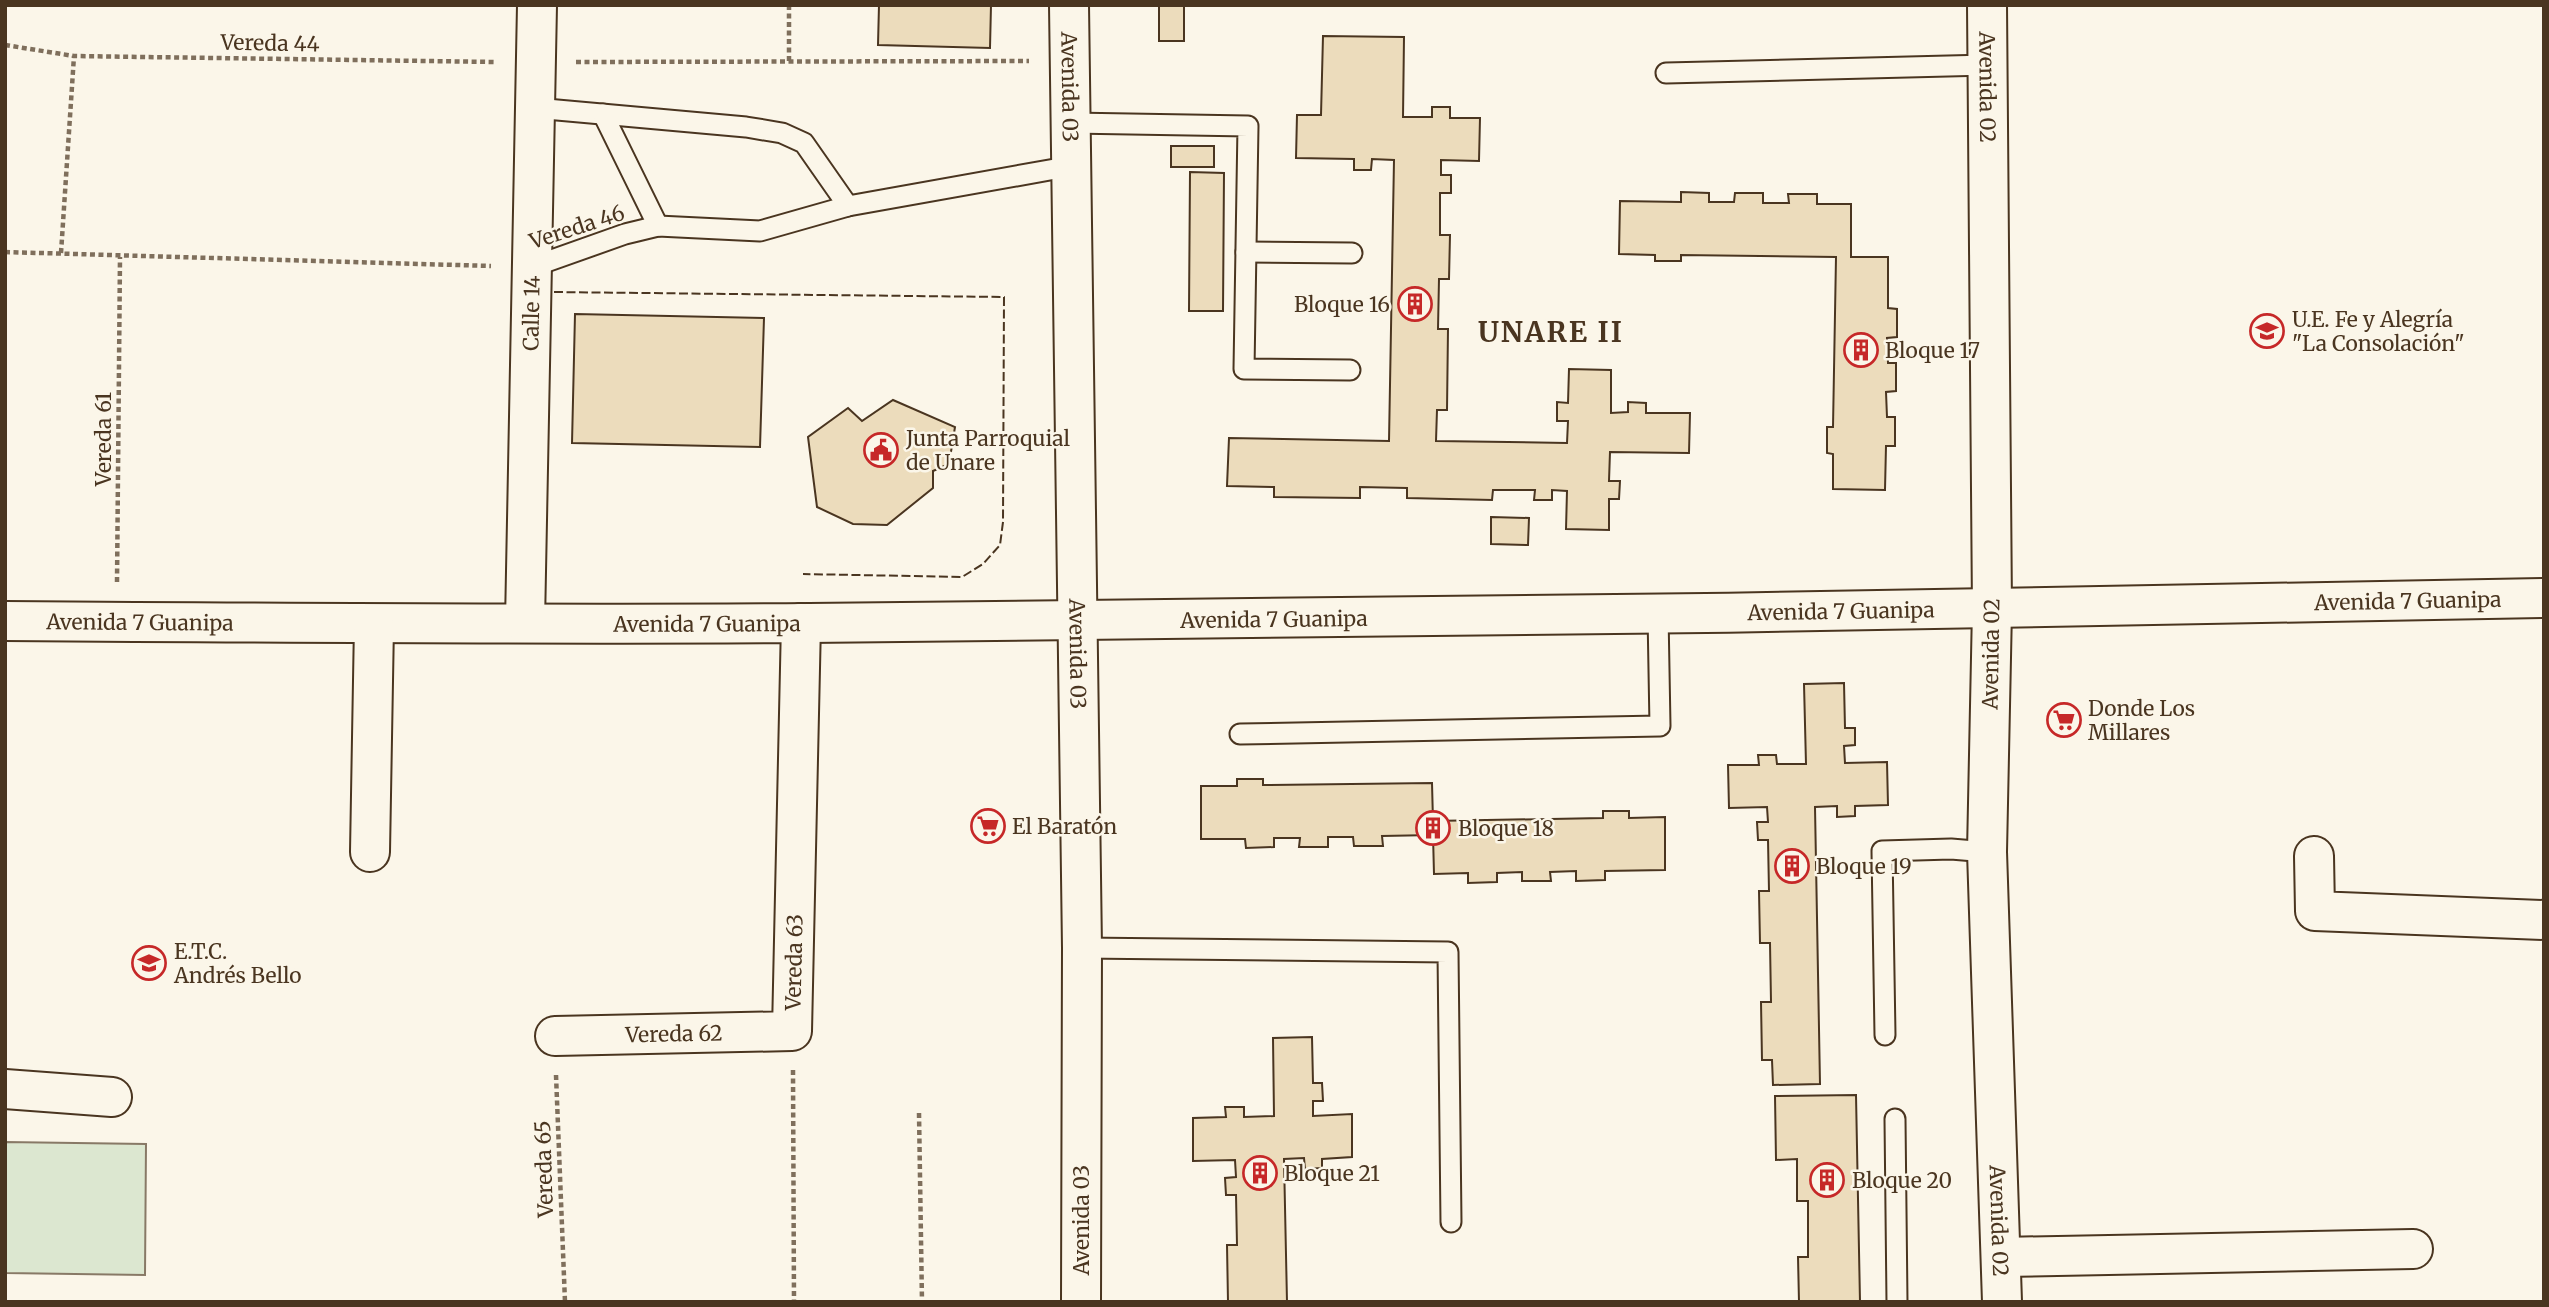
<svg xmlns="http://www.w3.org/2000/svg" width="2549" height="1307" font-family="Merriweather,serif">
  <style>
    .green { fill: #dce7d0; stroke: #887966; stroke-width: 2 }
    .building { fill: #ecdcbc; stroke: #4a3520; stroke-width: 2 }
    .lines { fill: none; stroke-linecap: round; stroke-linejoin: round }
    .lane-casing { stroke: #4a3520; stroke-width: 23 }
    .street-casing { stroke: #4a3520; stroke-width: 42 }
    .path { stroke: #7f6f5c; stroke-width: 4.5; stroke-dasharray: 5 3.5; stroke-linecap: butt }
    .lane { stroke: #fbf6e9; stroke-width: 19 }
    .street { stroke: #fbf6e9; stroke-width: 38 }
    .fence { stroke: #4a3520; stroke-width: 2; stroke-dasharray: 9 3.5; stroke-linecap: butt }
    .labels { text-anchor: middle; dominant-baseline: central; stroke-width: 5; stroke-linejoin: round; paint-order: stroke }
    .street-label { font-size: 21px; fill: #4a3520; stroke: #fbf6e9 }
    .poi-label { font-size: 21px; fill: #4a3520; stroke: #fbf6e9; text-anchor: start }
    .district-label { font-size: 28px; font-weight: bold; letter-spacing: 2px; fill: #4a3520; stroke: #fbf6e9 }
  </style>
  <rect width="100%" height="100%" fill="#fbf6e9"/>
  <path class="green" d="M5,1142L146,1144L145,1275L5,1273Z"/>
  <g class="building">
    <path d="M879,5H991L990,48L878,45Z"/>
    <rect x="1159" y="5" width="25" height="36"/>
    <path d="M1323,36L1404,37L1403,117H1432V107H1450V118H1480L1479,161L1441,160V175H1451V193H1440V235H1450L1449,279H1439L1438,329H1448L1447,410H1437L1436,441L1567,443L1568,421H1557V402L1568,403L1569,369L1611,370V413L1628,412V402L1646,403V413H1690L1689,453L1610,452L1609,481H1620L1619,499H1609V530L1566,529L1567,491L1552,490V500H1534L1535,490H1493L1492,500L1407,498V488L1360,487V498L1274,497V487L1227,486L1229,438L1389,441L1394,160L1372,159L1371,170H1354V159L1296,158L1297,115H1321Z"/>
    <rect x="1171" y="146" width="43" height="21"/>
    <path d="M1190,172L1224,173L1223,311H1189Z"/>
    <path d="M1681,192L1709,193V202H1734L1735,193H1763V203H1789L1788,194H1817V204H1851V257H1888V308L1897,309V337L1887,338L1888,363H1896V391L1886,392L1887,417H1895V446H1886L1885,490L1833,489V454L1827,453V427H1833L1836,257L1681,255V261H1655V255L1619,254L1620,201L1681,202Z"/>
    <path d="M575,314L764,318L760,447L572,443Z"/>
    <path d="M893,400L955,427L949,464L933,471V488L887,525L853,524L817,507L808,437L848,408L862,421Z"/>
    <path d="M1491,517L1529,518L1528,545L1491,544Z"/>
    <path d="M1844,683L1845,728H1855V745L1844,746L1845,763L1887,762L1888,805L1855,806V816L1837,817V806L1815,807L1820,1084L1773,1085L1772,1060H1762L1761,1002H1771L1770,943H1760L1759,891H1769L1768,840H1758L1757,822H1768L1767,807L1729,808L1728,765H1759L1758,755H1776L1777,764H1806L1804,684Z"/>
    <path d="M1237,779H1263V785L1432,783L1433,821L1603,818V811H1629V818L1665,817V870L1605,871V880L1576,881V871L1550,872L1551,881H1522V872L1497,873V882L1468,883V873L1434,874L1433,835L1382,836L1383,846H1354L1353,837H1328V847H1299L1300,838H1274V847L1246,848L1245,839H1201V786H1237Z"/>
    <path d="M1312,1037L1313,1083H1322L1323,1101H1313V1116L1352,1114V1157L1322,1159V1168L1305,1169L1304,1158L1284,1159L1287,1302H1228L1227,1245H1237L1236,1195H1226L1225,1178L1236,1177L1235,1160L1193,1161V1118L1226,1117L1225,1107H1244V1117L1274,1116L1273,1038Z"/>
    <path d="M1856,1095L1860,1302H1799L1798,1257H1808V1201H1797V1159L1776,1160L1775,1096Z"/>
  </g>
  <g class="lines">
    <g class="lane-casing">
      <g id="lane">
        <path d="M1666,73L1988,65"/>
        <path d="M535,108L746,127L782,133L804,143L848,206"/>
        <path d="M603,114L658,226"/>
        <path d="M1071,123L1248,126L1244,369L1350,370"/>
        <path d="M1246,252L1352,253"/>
        <path d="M532,267L625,234L658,226L760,231L848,206L1072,166"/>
        <path d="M1240,734L1660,726L1658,614"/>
        <path d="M1082,948L1448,952L1451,1222"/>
        <path d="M1885,1035L1882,851L1951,849L1987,852"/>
        <path d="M1895,1119L1897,1302"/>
      </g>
    </g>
    <g class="street-casing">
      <g id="street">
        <path id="s1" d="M1069,5L1082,948L1081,1302"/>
        <path id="s2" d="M1987,5L1992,609L1987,852L2002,1302"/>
        <path id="s3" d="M5,621C273,623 541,625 809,623C1387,620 1966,609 2544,598"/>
        <path id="s4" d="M525,623L537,5"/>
        <path d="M370,852L374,624"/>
        <path d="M2314,856L2315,911L2544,920"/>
        <path id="s5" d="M555,1036L792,1031L801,623"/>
        <path d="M5,1089L112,1097"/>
        <path d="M2002,1257L2413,1249"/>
      </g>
    </g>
    <g class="path">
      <path d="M789,5V62"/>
      <path d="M5,45L74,56L497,62"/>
      <path d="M576,62L1029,61"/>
      <path d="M5,252L491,266"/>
      <path d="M61,253L74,56"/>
      <path d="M117,582L120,257"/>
      <path d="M793,1070L794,1302"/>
      <path d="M556,1075L565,1302"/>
      <path d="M919,1113L922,1302"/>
    </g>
    <use href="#lane" class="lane"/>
    <use href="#street" class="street"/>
    <path class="fence" d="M554,292L1004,297L1003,522L1000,545L983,564L962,577L803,574"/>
  </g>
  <defs>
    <g id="building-ring" transform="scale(1.75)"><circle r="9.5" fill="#fbf6e9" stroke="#c62828" stroke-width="1.5"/><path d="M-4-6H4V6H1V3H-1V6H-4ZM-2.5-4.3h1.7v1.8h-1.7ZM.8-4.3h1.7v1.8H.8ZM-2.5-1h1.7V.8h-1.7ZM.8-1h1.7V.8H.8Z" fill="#c62828"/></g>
    <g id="school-ring" transform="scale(1.75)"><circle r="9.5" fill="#fbf6e9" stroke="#c62828" stroke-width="1.5"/><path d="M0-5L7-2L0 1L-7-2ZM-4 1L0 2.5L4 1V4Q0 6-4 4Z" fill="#c62828"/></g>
    <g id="civic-ring" transform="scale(1.75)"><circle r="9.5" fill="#fbf6e9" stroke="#c62828" stroke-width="1.5"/><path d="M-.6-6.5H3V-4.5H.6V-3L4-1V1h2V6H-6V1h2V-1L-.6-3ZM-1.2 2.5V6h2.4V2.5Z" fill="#c62828"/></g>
    <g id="supermarket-ring" transform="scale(1.75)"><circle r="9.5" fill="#fbf6e9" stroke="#c62828" stroke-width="1.5"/><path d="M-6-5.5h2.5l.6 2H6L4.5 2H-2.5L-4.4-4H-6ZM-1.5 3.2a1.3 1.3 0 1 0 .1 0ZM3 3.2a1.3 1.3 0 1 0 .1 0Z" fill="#c62828"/></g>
    <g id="university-ring" transform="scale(1.75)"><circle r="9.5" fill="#fbf6e9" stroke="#c62828" stroke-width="1.5"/><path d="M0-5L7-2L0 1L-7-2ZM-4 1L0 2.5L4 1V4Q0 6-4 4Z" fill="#c62828"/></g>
  </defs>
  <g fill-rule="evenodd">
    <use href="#building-ring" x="1415" y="304"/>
    <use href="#school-ring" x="2267" y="331"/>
    <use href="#building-ring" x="1861" y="350"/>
    <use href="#civic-ring" x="881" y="450"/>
    <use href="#supermarket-ring" x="2064" y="720"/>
    <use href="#supermarket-ring" x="988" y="826"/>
    <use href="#building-ring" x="1433" y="828"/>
    <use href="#building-ring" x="1792" y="866"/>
    <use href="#university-ring" x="149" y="963"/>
    <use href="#building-ring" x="1260" y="1173"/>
    <use href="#building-ring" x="1827" y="1180"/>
  </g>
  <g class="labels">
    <g class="street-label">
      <text transform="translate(270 43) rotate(1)">Vereda 44</text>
      <text stroke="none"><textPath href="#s1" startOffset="82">Avenida 03</textPath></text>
      <text stroke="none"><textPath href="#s2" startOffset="82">Avenida 02</textPath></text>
      <text transform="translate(577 227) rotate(-18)">Vereda 46</text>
      <text stroke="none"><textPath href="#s4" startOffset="310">Calle 14</textPath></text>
      <text transform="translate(103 439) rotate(-90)">Vereda 61</text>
      <text stroke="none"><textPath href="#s3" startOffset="2403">Avenida 7 Guanipa</textPath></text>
      <text stroke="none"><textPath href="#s3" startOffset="1836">Avenida 7 Guanipa</textPath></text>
      <text stroke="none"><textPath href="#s3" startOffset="1269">Avenida 7 Guanipa</textPath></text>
      <text stroke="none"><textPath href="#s3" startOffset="135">Avenida 7 Guanipa</textPath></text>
      <text stroke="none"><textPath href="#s3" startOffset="702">Avenida 7 Guanipa</textPath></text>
      <text stroke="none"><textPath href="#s1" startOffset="649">Avenida 03</textPath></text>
      <text transform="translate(1991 654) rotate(-89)">Avenida 02</text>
      <text stroke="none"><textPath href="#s5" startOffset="306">Vereda 63</textPath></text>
      <text stroke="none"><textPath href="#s5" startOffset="119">Vereda 62</textPath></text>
      <text transform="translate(544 1169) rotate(-92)">Vereda 65</text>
      <text transform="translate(1081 1220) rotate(-90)">Avenida 03</text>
      <text stroke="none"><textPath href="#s2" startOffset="1216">Avenida 02</textPath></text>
    </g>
    <g class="poi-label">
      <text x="1390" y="304" text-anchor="end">Bloque 16</text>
      <text x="2292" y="319">U.E. Fe y Alegría<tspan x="2292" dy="24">"La Consolación"</tspan></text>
      <text x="1885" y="350">Bloque 17</text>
      <text x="906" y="438">Junta Parroquial<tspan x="906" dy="24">de Unare</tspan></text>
      <text x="2088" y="708">Donde Los<tspan x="2088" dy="24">Millares</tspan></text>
      <text x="1012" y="826">El Baratón</text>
      <text x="1458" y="828">Bloque 18</text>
      <text x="1816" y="866">Bloque 19</text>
      <text x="174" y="951">E.T.C.<tspan x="174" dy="24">Andrés Bello</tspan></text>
      <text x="1284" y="1173">Bloque 21</text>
      <text x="1852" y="1180">Bloque 20</text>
    </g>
    <g class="district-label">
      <text x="1551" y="332">UNARE II</text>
    </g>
  </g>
  <rect width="2549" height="1307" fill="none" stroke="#4a3520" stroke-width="14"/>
</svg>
